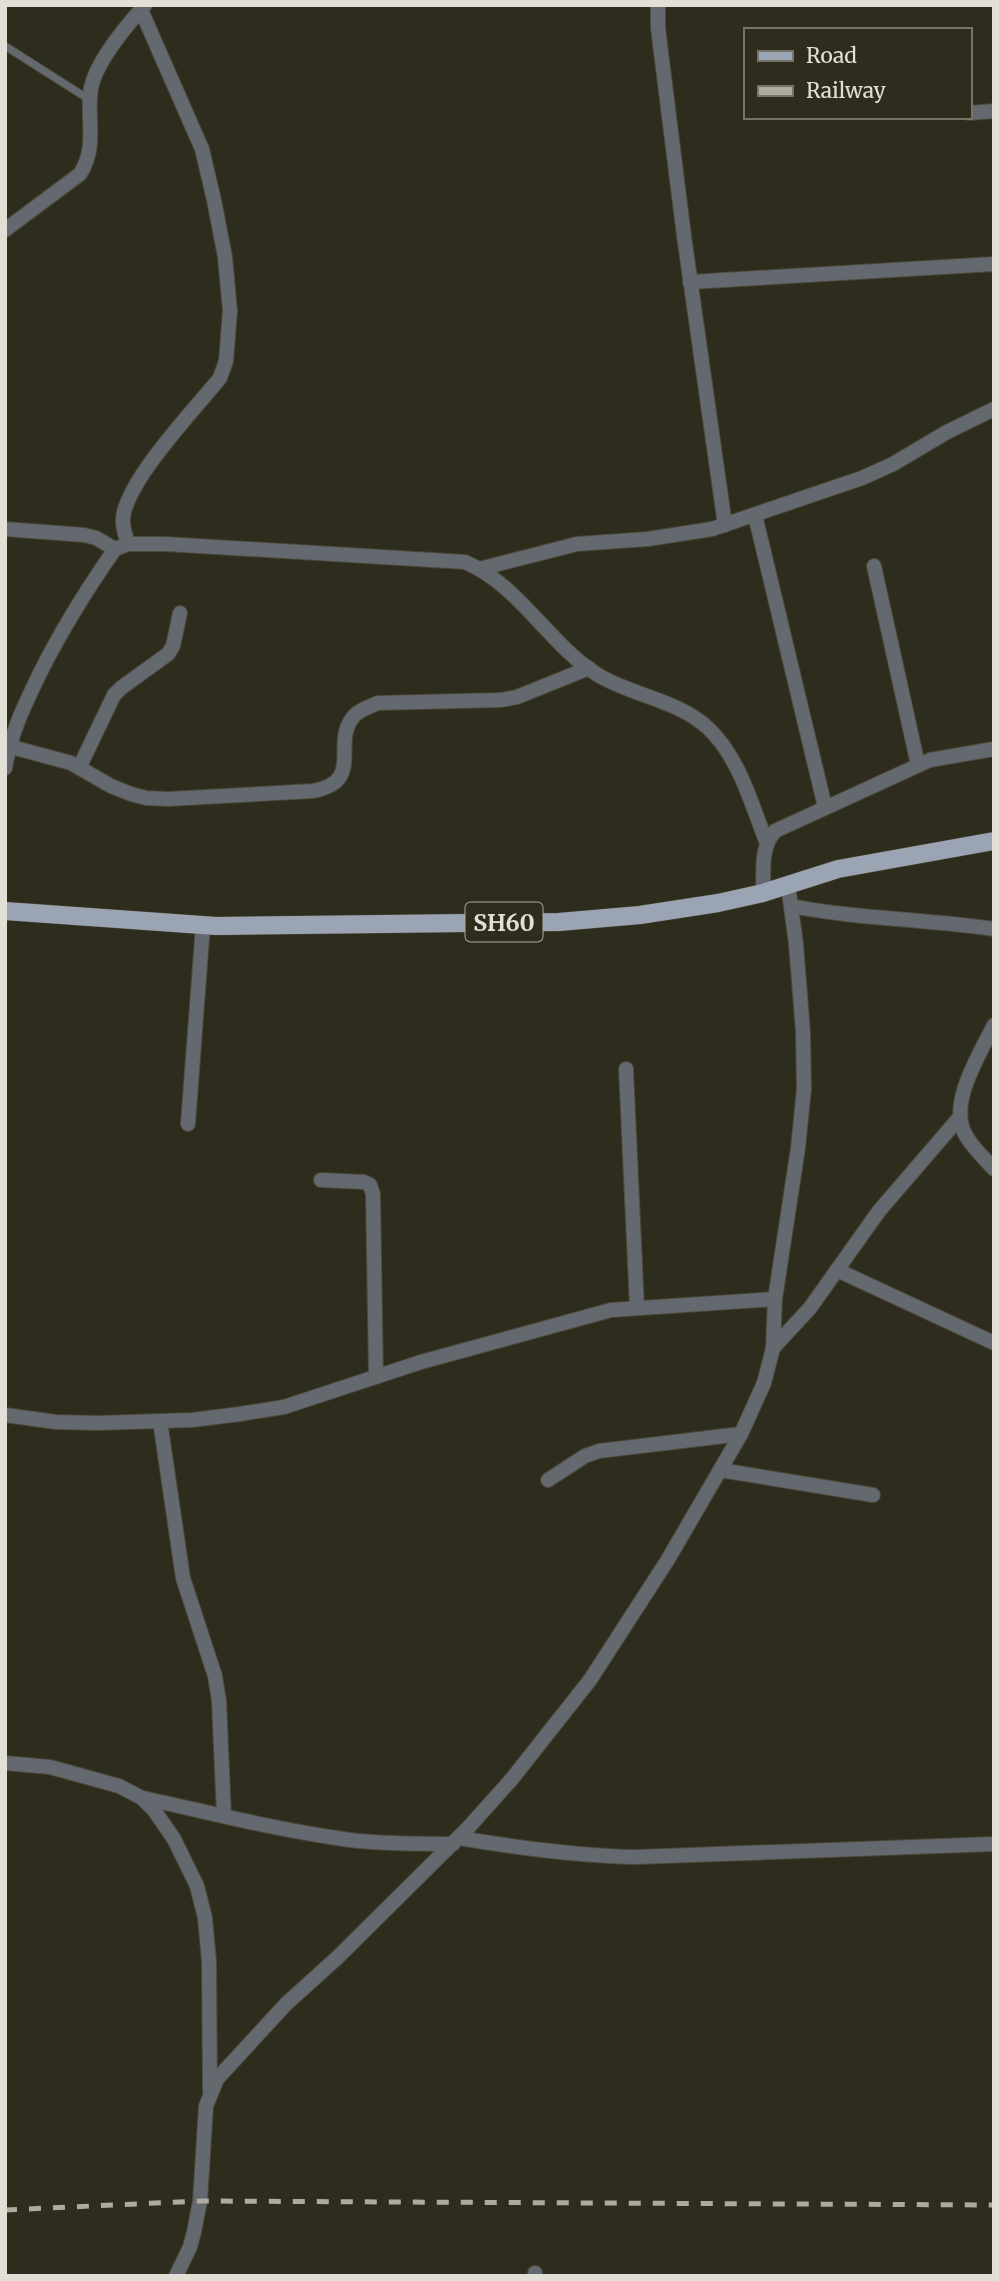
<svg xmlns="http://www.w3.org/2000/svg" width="999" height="2281" font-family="Merriweather,serif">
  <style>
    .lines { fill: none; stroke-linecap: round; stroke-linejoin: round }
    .lane-casing { stroke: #4b493a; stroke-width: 9 }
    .street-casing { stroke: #4b493a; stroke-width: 16 }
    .primary-casing { stroke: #4b493a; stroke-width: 19 }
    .lane { stroke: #64686f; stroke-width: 7 }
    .street { stroke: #64686f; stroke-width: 14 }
    .primary { stroke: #9ba4b2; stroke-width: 18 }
    .rail { stroke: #adab9f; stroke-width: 5; stroke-dasharray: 12 12; stroke-linecap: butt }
    .labels { text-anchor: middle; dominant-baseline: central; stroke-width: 7; stroke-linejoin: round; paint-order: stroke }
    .shield { fill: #2e2c1c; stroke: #acaa9e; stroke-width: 2 }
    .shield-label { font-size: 23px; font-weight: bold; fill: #e2e0d6 }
  </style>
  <rect width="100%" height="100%" fill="#2e2c1c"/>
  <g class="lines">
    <g class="lane-casing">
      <path id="lane" d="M5,46L90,100"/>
    </g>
    <g class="street-casing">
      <g id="street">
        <path d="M658,5V28L684,236L725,525"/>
        <path d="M969,113L994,111"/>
        <path d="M5,230L80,174C98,146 86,118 91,88C96,62 127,25 145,5"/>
        <path d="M690,282L994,264"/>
        <path d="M755,515L825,807"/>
        <path d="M5,529L84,535L96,538L115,549"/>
        <path d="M128,544C125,534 121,523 124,512C134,473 193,411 220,378L226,361L230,311L225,257L214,200L202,149L141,10"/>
        <path d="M874,566L918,765"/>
        <path d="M479,569L577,544L648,539L712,529L862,478L893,464L947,432L994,409"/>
        <path d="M8,746L71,763L111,786L131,794L146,798L168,799L313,791C366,781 330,743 354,716C360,709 369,707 378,703L501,700L517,697L589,668"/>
        <path d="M5,768C11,732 24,706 40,673C62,629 87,589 115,549L128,544H166L465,562C521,586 548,644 598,675C633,696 678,700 708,728C739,757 751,803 766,841"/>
        <path d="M79,768L114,695L121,688L168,654L173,646L180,613"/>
        <path d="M763,893C764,870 760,848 775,831L930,760L994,749"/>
        <path d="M791,906C858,919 926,919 994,929"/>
        <path d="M994,1025C979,1056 945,1107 968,1139C975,1150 985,1159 994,1169"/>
        <path d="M626,1069L637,1308"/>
        <path d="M188,1124L203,925"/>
        <path d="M321,1180L364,1182L370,1185L373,1194L376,1376"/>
        <path d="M837,1270L994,1343"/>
        <path d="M773,1348L810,1308L879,1211L959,1118"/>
        <path d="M5,1415L56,1422L98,1423L192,1420L240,1414L284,1407L421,1362L611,1310L775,1299"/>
        <path d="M160,1421L183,1578L215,1676L219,1701L224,1816"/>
        <path d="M720,1470L873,1495"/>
        <path d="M548,1480L585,1456L599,1451L741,1434"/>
        <path d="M5,1763L50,1767L119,1786L142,1798L154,1810L174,1839L197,1886L205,1918L209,1961L210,2091"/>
        <path d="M143,1798C212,1813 281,1831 350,1840C384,1844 418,1844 453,1844"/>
        <path d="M459,1838C519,1848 577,1856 637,1857L994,1844"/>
        <path d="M176,2276L190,2247L194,2232L200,2201L206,2106L217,2079L286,2004L338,1957L468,1828L511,1780L590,1680L667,1561L741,1434L764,1383L773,1348L775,1299L798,1148L804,1089L803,1032L796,944L788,885"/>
        <path d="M535,2276V2273"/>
      </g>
    </g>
    <g class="primary-casing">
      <path id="primary" d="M5,911L216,926L559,922L640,915L718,903L763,893L838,869L994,841"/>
    </g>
    <use href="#lane" class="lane"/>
    <use href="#street" class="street"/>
    <use href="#primary" class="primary"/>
    <path class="rail" d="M5,2210L200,2201L994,2205"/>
  </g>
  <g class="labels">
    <rect class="shield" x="465.5" y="902.5" width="77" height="39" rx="5"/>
    <g class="shield-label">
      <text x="504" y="922">SH60</text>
    </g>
  </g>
  <rect width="999" height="2281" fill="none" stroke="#e2e0d6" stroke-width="14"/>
  <rect x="744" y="28" width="228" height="91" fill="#2e2c1c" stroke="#767466" stroke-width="2"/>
  <rect x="758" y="51" width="35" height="10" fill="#9ba4b2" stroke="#767466" stroke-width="2"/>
  <text x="806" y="63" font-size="21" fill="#e2e0d6">Road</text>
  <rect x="758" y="86" width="35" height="10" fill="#adab9f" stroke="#767466" stroke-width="2"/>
  <text x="806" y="98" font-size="21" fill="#e2e0d6">Railway</text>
</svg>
